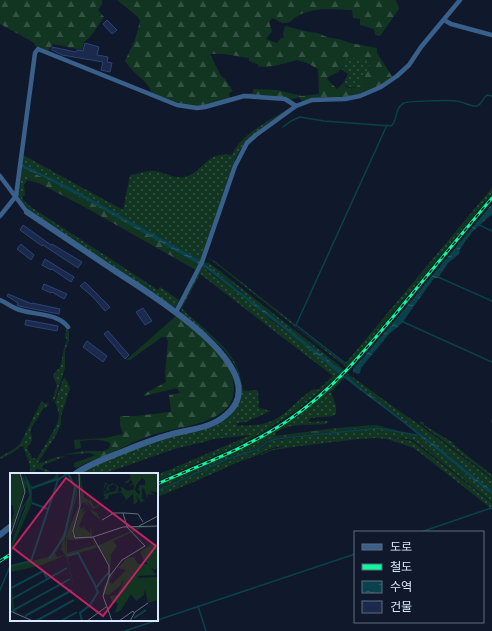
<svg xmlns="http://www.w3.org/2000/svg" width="492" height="631" font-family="'IBM Plex Sans','Noto Sans KR',sans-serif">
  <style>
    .grass { fill: url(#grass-dots); fill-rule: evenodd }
    .forest { fill: url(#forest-firs); fill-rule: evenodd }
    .wetland { fill: url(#wetland-marsh) }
    .water { fill: url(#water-ripples) }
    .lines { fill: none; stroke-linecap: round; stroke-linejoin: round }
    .stream { stroke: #09424b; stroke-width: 1.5 }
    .building { fill: #1b2a4c; stroke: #2c4379 }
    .minor { stroke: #395f8b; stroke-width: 4.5 }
    .tertiary { stroke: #395f8b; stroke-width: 6 }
    .rail-casing { stroke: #05ff9b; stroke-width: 3 }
    .rail { stroke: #10192b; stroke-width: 1.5; stroke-dasharray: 4.5; stroke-linecap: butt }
    .inset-river { fill: none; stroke: #09424b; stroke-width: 2 }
    .inset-road { fill: none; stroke: #606c80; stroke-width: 1 }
    .view { fill: #c32263; fill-opacity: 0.15; stroke: #c32263; stroke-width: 2 }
    .inset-edge { fill: none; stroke: #d9e8ff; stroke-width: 2 }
  </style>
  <defs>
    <pattern id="grass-dots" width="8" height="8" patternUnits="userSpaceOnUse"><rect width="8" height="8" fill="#123522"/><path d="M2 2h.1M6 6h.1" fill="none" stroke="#345243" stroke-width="1.8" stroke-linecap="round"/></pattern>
    <pattern id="forest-firs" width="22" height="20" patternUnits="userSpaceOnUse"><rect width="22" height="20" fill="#123522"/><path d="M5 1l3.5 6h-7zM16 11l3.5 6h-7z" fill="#345243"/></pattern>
    <pattern id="wetland-marsh" width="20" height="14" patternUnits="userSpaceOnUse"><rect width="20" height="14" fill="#123522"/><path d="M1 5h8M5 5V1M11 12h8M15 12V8" fill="none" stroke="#345243"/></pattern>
    <pattern id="water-ripples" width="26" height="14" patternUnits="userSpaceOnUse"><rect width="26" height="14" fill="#09424b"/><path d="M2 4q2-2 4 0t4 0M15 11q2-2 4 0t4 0" fill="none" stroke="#2c5d66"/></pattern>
  </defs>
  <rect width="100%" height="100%" fill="#10192b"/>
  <g class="grass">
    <path d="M349,56C355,57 365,57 370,60L371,64C365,75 360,95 345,85L344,82L348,74L341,69L346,58Z"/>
    <path d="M291,104L292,107C269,123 244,136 233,164L200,262L198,259L180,249L68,186L22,164L23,155L123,210L130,175C139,175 145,170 154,171C164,172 173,179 184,177C204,173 204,151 232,155C240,134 273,119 291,107Z"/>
    <path d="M21,174L39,183L27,180L24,185L25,195L22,197L23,200L31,207L158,290L160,287L179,300L176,307H174L29,210L19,198L18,195Z"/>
    <path d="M492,188V194L347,368L214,262L206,257L216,262L296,325V327L345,364Z"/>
    <path d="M204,263H209L217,269L340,366L345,371L343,374L335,365L268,315L239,290L203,264Z"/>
    <path d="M201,266L258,308L272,321L293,336L341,374L296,411L262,433L229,450L157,481V475L251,435L213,439L204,442L174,449L103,474H80C99,462 124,452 146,444C156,441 167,438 178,435C205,429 236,427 240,393C242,381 237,366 229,356C217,340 198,327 182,314L181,305ZM200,274L333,376L318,390C316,389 314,389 312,390C299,398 290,411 276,419C263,426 251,425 237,426V423L246,422L271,411L259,408L258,390L243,391C239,356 222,345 198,323C193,319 186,314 182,308Z"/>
    <path d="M67,327L69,332V340L65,350V368L55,399L52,402L57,385L53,376L56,371L60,368L64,349L67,340L65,336Z"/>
    <path d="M347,373L402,413L420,425L492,479V491L438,447L361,388L349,377L345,376Z"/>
    <path d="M64,377L68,383L70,388L61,416V424L55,437L37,464L57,457L66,456L41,466L44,469L48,470L53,474H45L44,471L36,468L35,474H30C32,464 25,455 23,445L12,453L0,459V457L14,449L20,444L41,402L49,404L46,407L42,409C40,417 34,422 31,429C29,434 33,435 32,439C32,442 29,445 27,448L32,458L37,459C42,449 58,427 59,417C59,412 57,407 55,402Z"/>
    <path d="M343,377L344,378L331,392L336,406V414L333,416L311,418L309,420V422L329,421L326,424C306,426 295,422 276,432L275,436C268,439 263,444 257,447C223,460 190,475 157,489V485C204,466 252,447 294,419C312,406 327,391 343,377Z"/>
    <path d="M421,422L424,423V425L452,442L454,445L492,475V478L421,424L419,423Z"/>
    <path d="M377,428L407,434L418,435L492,495V502L413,440L376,434L276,447L267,450L258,455L238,462L203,478L157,497V492L229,460L258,450L271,441Z"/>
    <path d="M376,434L412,441L492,503V509L414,448L387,439L377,438L358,439L292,447L273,450L259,456L267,451L284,446Z"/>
  </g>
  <g class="forest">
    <path d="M0,0H102V4L98,10L104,17L90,37L84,42L82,50L53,44L48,51L40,47H36L34,43L31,41L0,24Z"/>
    <path d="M117,0H396L399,9L380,36L375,35L374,29L360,25V19L353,18L352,10C338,10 324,8 311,11C307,12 303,13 299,15C293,18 291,24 283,23C279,22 276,19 272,18L269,22L272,31L266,39L277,43L281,38H284L283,34L285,26L309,32L317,33L330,38L339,39L350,43L377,48V53L393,78C381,85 369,92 355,95C338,100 319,95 302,101L299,97L290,100L244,94L253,93V89L277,90L302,96L319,94L318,69L307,63L297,60L274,66L258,67L259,65L249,61V58L224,54H210L221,76L225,79L233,91L229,93L230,98C198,113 183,105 152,93C147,79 133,74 125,61L135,40L140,21L138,17ZM349,56L359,61L367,58L370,60L371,64C365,74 360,95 345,86L344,82L337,89L327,79C331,74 337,74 340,70C344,65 344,59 349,56Z"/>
    <path d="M22,168C83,194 142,232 199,265L196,270L81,205L21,174Z"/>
    <path d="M176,316C198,335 241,363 233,396C231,405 226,410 218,415C199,426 176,428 155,434C138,439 123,448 107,455C97,459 86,462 77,468L74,467V463L96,455L89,453L61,455L83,451H103L108,449L110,446V443C101,438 89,440 80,441L81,448L75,449L74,440L105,438L123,434L120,425V416H135L171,412L169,395L180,393L177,388L144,396V394L166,382L165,373L168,341L166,337H162L130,360H126Z"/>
  </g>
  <path class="wetland" d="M376,425L407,433L377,427L276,438L266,441L258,448L228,459L157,490V489C190,475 223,460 257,447C263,444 268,439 275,436L336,428Z"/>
  <g class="water">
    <path d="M22,164L68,186L198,259L335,365L341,369L344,376L349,377L361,388L438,447L492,491V495L405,424L343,377L293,336L208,270L83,198L41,176L22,168Z"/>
    <path d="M492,204V214L472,232L460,249L459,254L448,263L438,278H434L402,323L388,335L361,368L360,373L358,374L354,372L353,373V369C401,315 445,259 492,204Z"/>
  </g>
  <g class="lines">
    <g class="stream">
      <path d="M283,127L291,121L300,117L324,121L391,126C398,121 394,108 404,103C407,101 450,100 456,101C462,101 471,107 477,106C482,104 483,98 487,95L492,96"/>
      <path d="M479,225L492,231"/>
      <path d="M438,277L492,301"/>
      <path d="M401,321L492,362"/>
      <path d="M345,363L296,325L387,125"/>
      <path d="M492,420V422"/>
      <path d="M157,491L228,459L258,449L267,442L276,439L377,428L417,435"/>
      <path d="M421,532L491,508L492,509"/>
      <path d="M0,590L11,564"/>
      <path d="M198,606L206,631"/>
      <path d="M125,631L355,554"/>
    </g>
  </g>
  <g class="building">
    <path d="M107,20L117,30L112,34L103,24Z"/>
    <path d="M85,43L99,47L97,55L108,57L107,62L112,63L110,72L101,70L103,62L62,55L52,50V47L76,52L77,50L83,51Z"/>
    <path d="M23,225L51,245L52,244L82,262L78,268L43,245L42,246L20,230Z"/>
    <path d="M21,244L34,255L31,260L17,249Z"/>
    <path d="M45,259L74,277L71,282L52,269L51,270L42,265Z"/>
    <path d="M85,282L110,307L105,311L92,296L80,286Z"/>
    <path d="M44,284L67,294L64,299L52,292L51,293L42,289Z"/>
    <path d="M8,294L32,304V303L60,309L59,314L19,306L17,305L18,303L7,296Z"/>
    <path d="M143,308L152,321L145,325L136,312Z"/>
    <path d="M26,320L58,326L57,331L25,325Z"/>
    <path d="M108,331L129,355L125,359L104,334Z"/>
    <path d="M87,341L107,356L103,362L83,347Z"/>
  </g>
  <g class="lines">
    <g class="minor">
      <path d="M444,20L451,24L492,35"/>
      <path d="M0,176L27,212"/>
      <path d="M0,216L16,196L35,53L38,49L177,105L197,108L205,107L244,96L285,99L296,106"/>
      <path d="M0,300C7,303 13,308 20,310C35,315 58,313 68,327"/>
      <path d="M176,312L202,262L235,166L247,143L256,135L296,106L312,100L345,99L360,96L381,87L397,76L409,65L421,47L460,0"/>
    </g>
    <g class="tertiary">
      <path d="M27,212C55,231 84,250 112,269C142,289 281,370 226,415C210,429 189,429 169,435C154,439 139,445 124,451C107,458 89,464 75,474"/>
      <path d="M0,535L11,526"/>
    </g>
    <g class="rail-casing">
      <g id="rail">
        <path d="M157,484C202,464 250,447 290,419C331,391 362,354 393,317C426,277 459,237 492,198"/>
        <path d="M0,561L11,554"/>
      </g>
    </g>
    <use href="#rail" class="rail"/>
  </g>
  <g transform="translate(10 473)">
    <rect width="148" height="148" fill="#10192b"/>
    <path d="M10,0L17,9L20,18V22L18,28L13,36L0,71L15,21L12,35L19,23L17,11L15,21ZM14,0L22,14L44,5L47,0L49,5L57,1L48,6L22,15V30L3,73L1,93L38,84L43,80L55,57L64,18V14L58,4L57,0L65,15L66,0L65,21L55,66L56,81V64L65,24L67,0V22L57,60L69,32V13L70,30L62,61L69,67L82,65L87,74L83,76L87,75L57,83L72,148L56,82L32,92L1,99L4,138L26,148L2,138L0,123V73L21,22ZM60,62L58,67L82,66L85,72L57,80V67ZM54,64L51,74L53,72L51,76L55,82L47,84L45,80ZM70,0L74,24L80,28L81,24L82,21L81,28L84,34L92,29L95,24L93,21L105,18L107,14L104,11L98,14L100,19L96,16V19L94,20L98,12L96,11L93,19L95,9L99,12L103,10L109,14L107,19L112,18L110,13L118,18L124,16V11L118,14L123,10L121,6L118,10H114L121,5L119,0H148L146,13L148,19L139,18L145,22L138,21L137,25L134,15L132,16V26L135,27L131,30L126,22L128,28L124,32L123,21L114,29L116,26L111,19L99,22L98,26H94L90,32L83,36L77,28L80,36L87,40L91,47L83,41L79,35L76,29L74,33L75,29L72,30L71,33ZM132,5L135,7V12H129V16H127L130,18L129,22L125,17L126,12ZM131,53L148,54L131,55L103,68L107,73L101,81L100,103L99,91L87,73L127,55H118Z" fill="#123522" fill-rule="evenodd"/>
    <path d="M0,0H9L14,18L3,54H0L4,40L3,33L0,31ZM71,33V37L75,33L71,41L76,36L69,53L72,56L75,51L74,55L80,60L81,52L82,64L70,66L66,65L64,59ZM143,70L148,71V94L145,97L141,95L145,101L147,98L146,102L127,103L130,105L148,104V127L138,130L135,116L134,122L126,128L121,121L111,137L105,140L108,130L102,129L100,123L107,122L114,109L111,108L112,111L99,122L93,121L94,113L99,105L107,97L99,108L102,111L116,97L108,95L117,85L124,84L128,91H138L133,86L130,79Z" fill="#123522"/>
    <path d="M14,0L20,14L21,23L0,75L20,22Z" fill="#09424b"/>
    <path class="inset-river" d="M22,15L48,6M22,30L38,36M57,83L68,80L86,114M39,86L54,64L62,30L65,14L58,0M1,93L21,88L48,7L57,1M1,115L33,98L37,105M2,126L57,95M5,139L4,137L60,106M15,143L62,117M124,145L136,137M26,148L64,127M51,148L67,139M72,148L70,140L80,132L88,119L86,115L98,100"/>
    <path class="inset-road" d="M69,0L70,33L63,58L65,65L83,64L113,54L148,53M92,47L104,40H115L128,41L133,49M129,53L148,43M0,64L15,19L10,0M83,64L99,93V104L93,123L102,148M99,104L112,87L135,73L117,54L113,40M0,138L23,148M77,148L96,134M109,148L123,138L124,140M120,148L125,139L138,130"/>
    <path class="view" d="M56,5L146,73L93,143L3,75Z"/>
    <rect width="148" height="148" class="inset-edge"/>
  </g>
  <rect x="354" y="531" width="130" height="92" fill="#10192b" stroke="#606c80"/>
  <rect x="362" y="544" width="20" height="6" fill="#395f8b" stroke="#606c80"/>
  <text x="390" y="551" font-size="12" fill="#d9e8ff">도로</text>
  <rect x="362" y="564" width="20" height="6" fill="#05ff9b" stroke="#606c80"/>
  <text x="390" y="571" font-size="12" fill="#d9e8ff">철도</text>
  <rect x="362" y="581" width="20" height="12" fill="url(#water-ripples)" stroke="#606c80"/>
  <text x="390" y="591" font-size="12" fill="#d9e8ff">수역</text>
  <rect x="362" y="601" width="20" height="12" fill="#1b2a4c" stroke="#606c80"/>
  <text x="390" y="611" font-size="12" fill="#d9e8ff">건물</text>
</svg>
